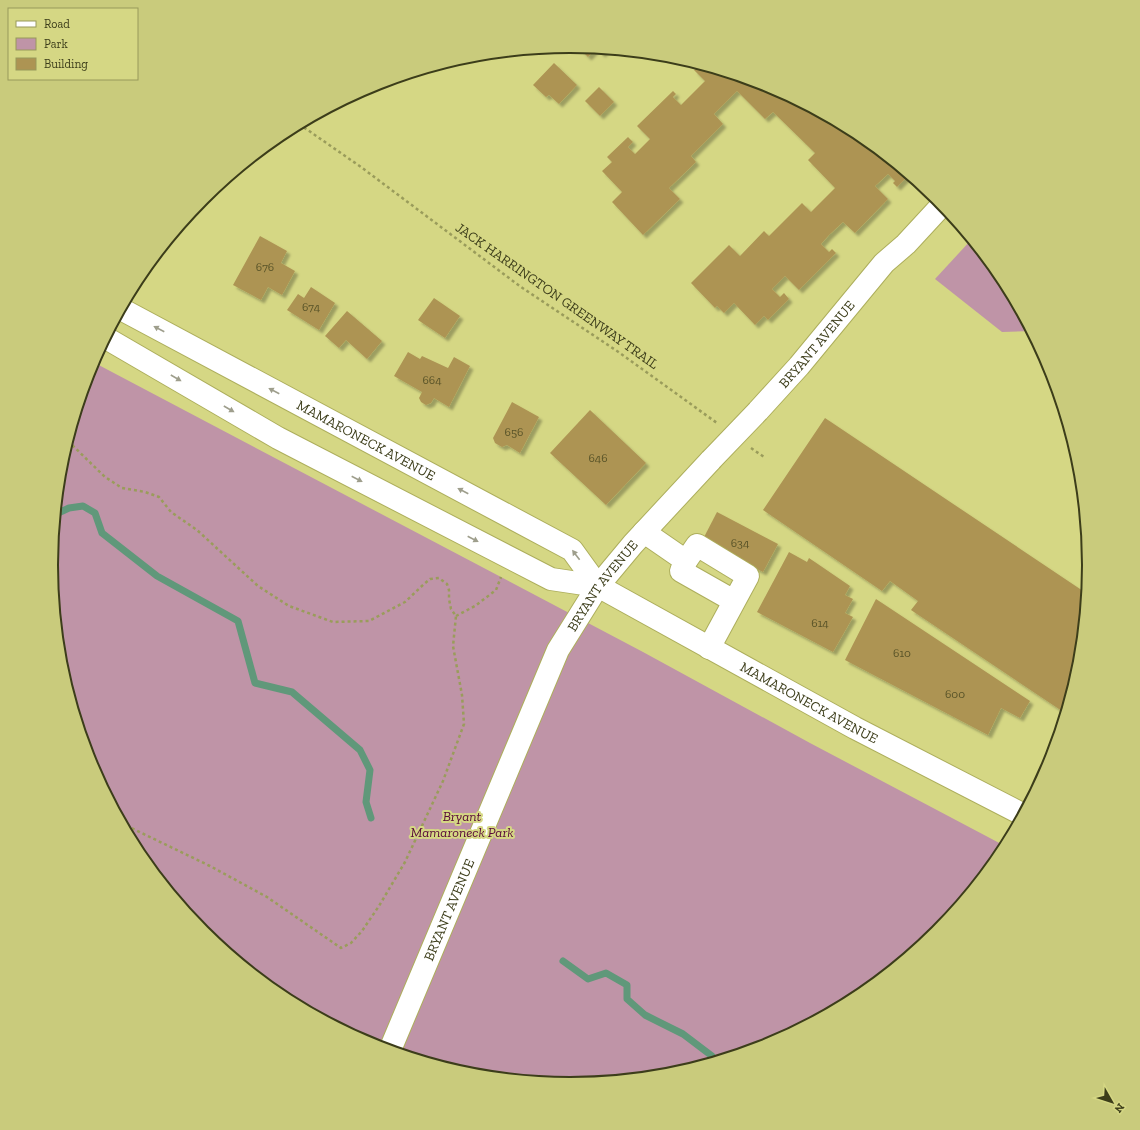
<svg xmlns="http://www.w3.org/2000/svg" width="1140" height="1130" font-family="'Zilla Slab',serif">
  <style>
    .green { fill: #bf94a7 }
    .lines { fill: none; stroke-linecap: round; stroke-linejoin: round }
    .stream { stroke: #60987a; stroke-width: 7 }
    .building { fill: #ad9453; filter: url(#shadow) }
    .minor-casing { stroke: #adae5c; stroke-width: 24 }
    .major-casing { stroke: #adae5c; stroke-width: 24 }
    .path { stroke: #9a9c5b; stroke-width: 2.5; stroke-dasharray: 3 3; stroke-linecap: butt }
    .minor { stroke: #fff; stroke-width: 22 }
    .major { stroke: #fff; stroke-width: 22 }
    .minor-bridge-casing { stroke: #adae5c; stroke-width: 24; stroke-linecap: butt }
    .minor-bridge { stroke: #fff; stroke-width: 22 }
    .oneway { fill: #9e9e8c }
    .labels { text-anchor: middle; dominant-baseline: central; stroke-width: 4; stroke-linejoin: round; paint-order: stroke }
    .number-label { font-size: 12px; fill: #585328 }
    .street-label { font-size: 14px; fill: #3c3d1a; stroke: #d5d784 }
    .park-label { font-size: 14px; font-style: italic; fill: #570738; stroke: #d5d784 }
    .rim { fill: none; stroke: #3c3d1a; stroke-width: 2 }
  </style>
  <defs>
    <filter id="shadow"><feDropShadow dx="3.5" dy="3.5" stdDeviation="1" flood-color="#0004"/></filter>
  </defs>
  <rect width="100%" height="100%" fill="#d5d784"/>
  <g class="green">
    <path d="M971,240L1002,277L1031,331L1002,332L935,279Z"/>
    <path d="M93,362L643,652L810,743L1005,846L1001,854L937,932L858,997L768,1045L671,1074L570,1084L469,1074L371,1044L281,996L203,932L138,853L90,763L61,666L51,565L61,464Z"/>
  </g>
  <g class="lines">
    <g class="stream">
      <path d="M56,514L69,508L83,506L95,513L102,533L157,576L238,621L255,683L292,692L360,750L370,770L366,802L371,818"/>
      <path d="M563,961L588,979L606,973L627,985V999L645,1015L683,1034L712,1056L714,1061"/>
    </g>
  </g>
  <g class="building">
    <path d="M578,47L596,49L606,50L602,54L596,49L588,57Z"/>
    <path d="M554,63L577,85L559,104L549,95L546,97L533,85Z"/>
    <path d="M700,65L769,86L848,128L846,130L861,145L866,140L909,175L897,187L893,183L895,181L888,174L875,186L888,199L855,233L843,222L829,235L821,244L829,252L832,249L836,253L799,290L785,276L772,289L780,297L784,293L789,299L768,320L764,316L755,325L734,303L724,313L717,306L715,308L691,283L729,245L740,256L764,231L769,236L802,203L811,212L835,188L808,160L815,153L773,112L765,119L737,91L714,114L723,124L691,156L696,162L669,188L680,199L643,235L612,202L622,192L602,171L612,162L607,157L628,137L633,142L628,147L635,154L650,139L637,126L673,91L676,94L673,97L681,105L705,81L694,70Z"/>
    <path d="M599,87L614,102L600,116L585,101Z"/>
    <path d="M260,236L287,251L281,263L295,271L282,295L268,287L261,300L233,285Z"/>
    <path d="M311,287L335,303L319,330L287,310L298,294L304,298Z"/>
    <path d="M434,298L460,316L445,338L418,320Z"/>
    <path d="M347,311L382,341L367,359L346,340L339,348L325,336Z"/>
    <path d="M408,352L420,359L422,356L448,368L454,357L470,366L449,407L434,398L431,403L426,405L421,402L419,398L422,392L394,376Z"/>
    <path d="M512,402L539,417L520,453L507,445L502,447L495,443L493,438Z"/>
    <path d="M590,410L646,463L606,505L550,453Z"/>
    <path d="M825,418L1086,593L1079,666L1065,713L911,610L918,601L890,581L882,591L763,510Z"/>
    <path d="M717,512L778,544L763,572L702,541Z"/>
    <path d="M789,552L807,562L809,558L850,586L845,595L853,599L845,613L853,617L833,652L757,612Z"/>
    <path d="M876,599L1030,701L1020,718L1001,708L988,735L845,660Z"/>
  </g>
  <g class="lines">
    <g class="minor-casing">
      <g id="minor">
        <path id="s1" d="M758,411L799,366L884,263L906,244L942,205"/>
        <path d="M644,532L686,561"/>
        <path d="M709,648L748,576L697,545L686,561L681,571L734,601"/>
        <path id="s2" d="M390,1050L558,650L598,586L633,544L711,460"/>
      </g>
    </g>
    <g class="major-casing">
      <g id="major">
        <path id="s3" d="M121,309L572,550L598,586"/>
        <path id="s4" d="M106,338L278,438L551,579L598,586L855,728L1022,814"/>
      </g>
    </g>
    <g class="path">
      <path d="M299,124L361,167L521,287L617,351L717,423"/>
      <path d="M68,441L105,477L122,488L145,492L159,497L171,512L197,530L258,586L289,606L333,622L369,621L405,602L424,584L430,579L439,578L447,584L449,590V599L451,609L456,616L453,646L462,695L464,724L443,781L405,862L379,906L362,931L351,943L341,948L267,897L210,866L123,824"/>
      <path d="M751,448L764,457"/>
      <path d="M456,616L475,606L496,590L501,577"/>
    </g>
    <use href="#minor" class="minor"/>
    <use href="#major" class="major"/>
    <g class="minor-bridge-casing">
      <path id="minor-bridge" d="M711,460L758,411"/>
    </g>
    <use href="#minor-bridge" class="minor-bridge"/>
  </g>
  <defs><path id="oneway-solid" d="M-6-.8H1V-3.2L6.5 0L1 3.2V.8H-6Z"/></defs>
  <g class="oneway">
    <use href="#oneway-solid" transform="translate(159 329) rotate(-152)"/>
    <use href="#oneway-solid" transform="translate(176 378) rotate(30)"/>
    <use href="#oneway-solid" transform="translate(274 391) rotate(-152)"/>
    <use href="#oneway-solid" transform="translate(229 409) rotate(30)"/>
    <use href="#oneway-solid" transform="translate(357 479) rotate(27)"/>
    <use href="#oneway-solid" transform="translate(463 491) rotate(-152)"/>
    <use href="#oneway-solid" transform="translate(473 539) rotate(27)"/>
    <use href="#oneway-solid" transform="translate(576 555) rotate(-127)"/>
  </g>
  <g class="labels">
    <g class="number-label">
      <text x="265" y="267">676</text>
      <text x="311" y="307">674</text>
      <text x="432" y="380">664</text>
      <text x="514" y="432">656</text>
      <text x="598" y="458">646</text>
      <text x="740" y="543">634</text>
      <text x="820" y="623">614</text>
      <text x="902" y="653">610</text>
      <text x="955" y="694">600</text>
    </g>
    <g class="street-label">
      <text transform="translate(557 296) rotate(35)">JACK HARRINGTON GREENWAY TRAIL</text>
      <text stroke="none"><textPath href="#s1" startOffset="89">BRYANT AVENUE</textPath></text>
      <text stroke="none"><textPath href="#s3" startOffset="278">MAMARONECK AVENUE</textPath></text>
      <text stroke="none"><textPath href="#s2" startOffset="512">BRYANT AVENUE</textPath></text>
      <text stroke="none"><textPath href="#s4" startOffset="795">MAMARONECK AVENUE</textPath></text>
      <text stroke="none"><textPath href="#s2" startOffset="152">BRYANT AVENUE</textPath></text>
    </g>
    <g class="park-label">
      <text x="462" y="816">Bryant<tspan x="462" dy="16">Mamaroneck Park</tspan></text>
    </g>
  </g>
  <path d="M0 0H1140V1130H0ZM58 565a512 512 0 1 1 1024 0a512 512 0 1 1-1024 0Z" fill="#c9cb7c" fill-rule="evenodd"/>
  <path class="rim" d="M58 565a512 512 0 1 1 1024 0a512 512 0 1 1-1024 0Z"/>
  <rect x="8" y="8" width="130" height="72" fill="#d5d784" stroke="#98995a"/>
  <rect x="16" y="21" width="20" height="6" fill="#ffffff" stroke="#98995a"/>
  <text x="44" y="28" font-size="12" fill="#3c3d1a">Road</text>
  <rect x="16" y="38" width="20" height="12" fill="#bf94a7" stroke="#98995a"/>
  <text x="44" y="48" font-size="12" fill="#3c3d1a">Park</text>
  <rect x="16" y="58" width="20" height="12" fill="#ad9453" stroke="#98995a"/>
  <text x="44" y="68" font-size="12" fill="#3c3d1a">Building</text>
  <g transform="translate(1112 1102) rotate(129)" stroke="#d5d784" stroke-width="3" paint-order="stroke">
  <path d="M0-3L7 15L0 10L-7 15Z" fill="#3c3d1a"/>
  <text y="-6" font-size="11" font-weight="bold" text-anchor="middle" fill="#3c3d1a">N</text>
  </g>
</svg>
